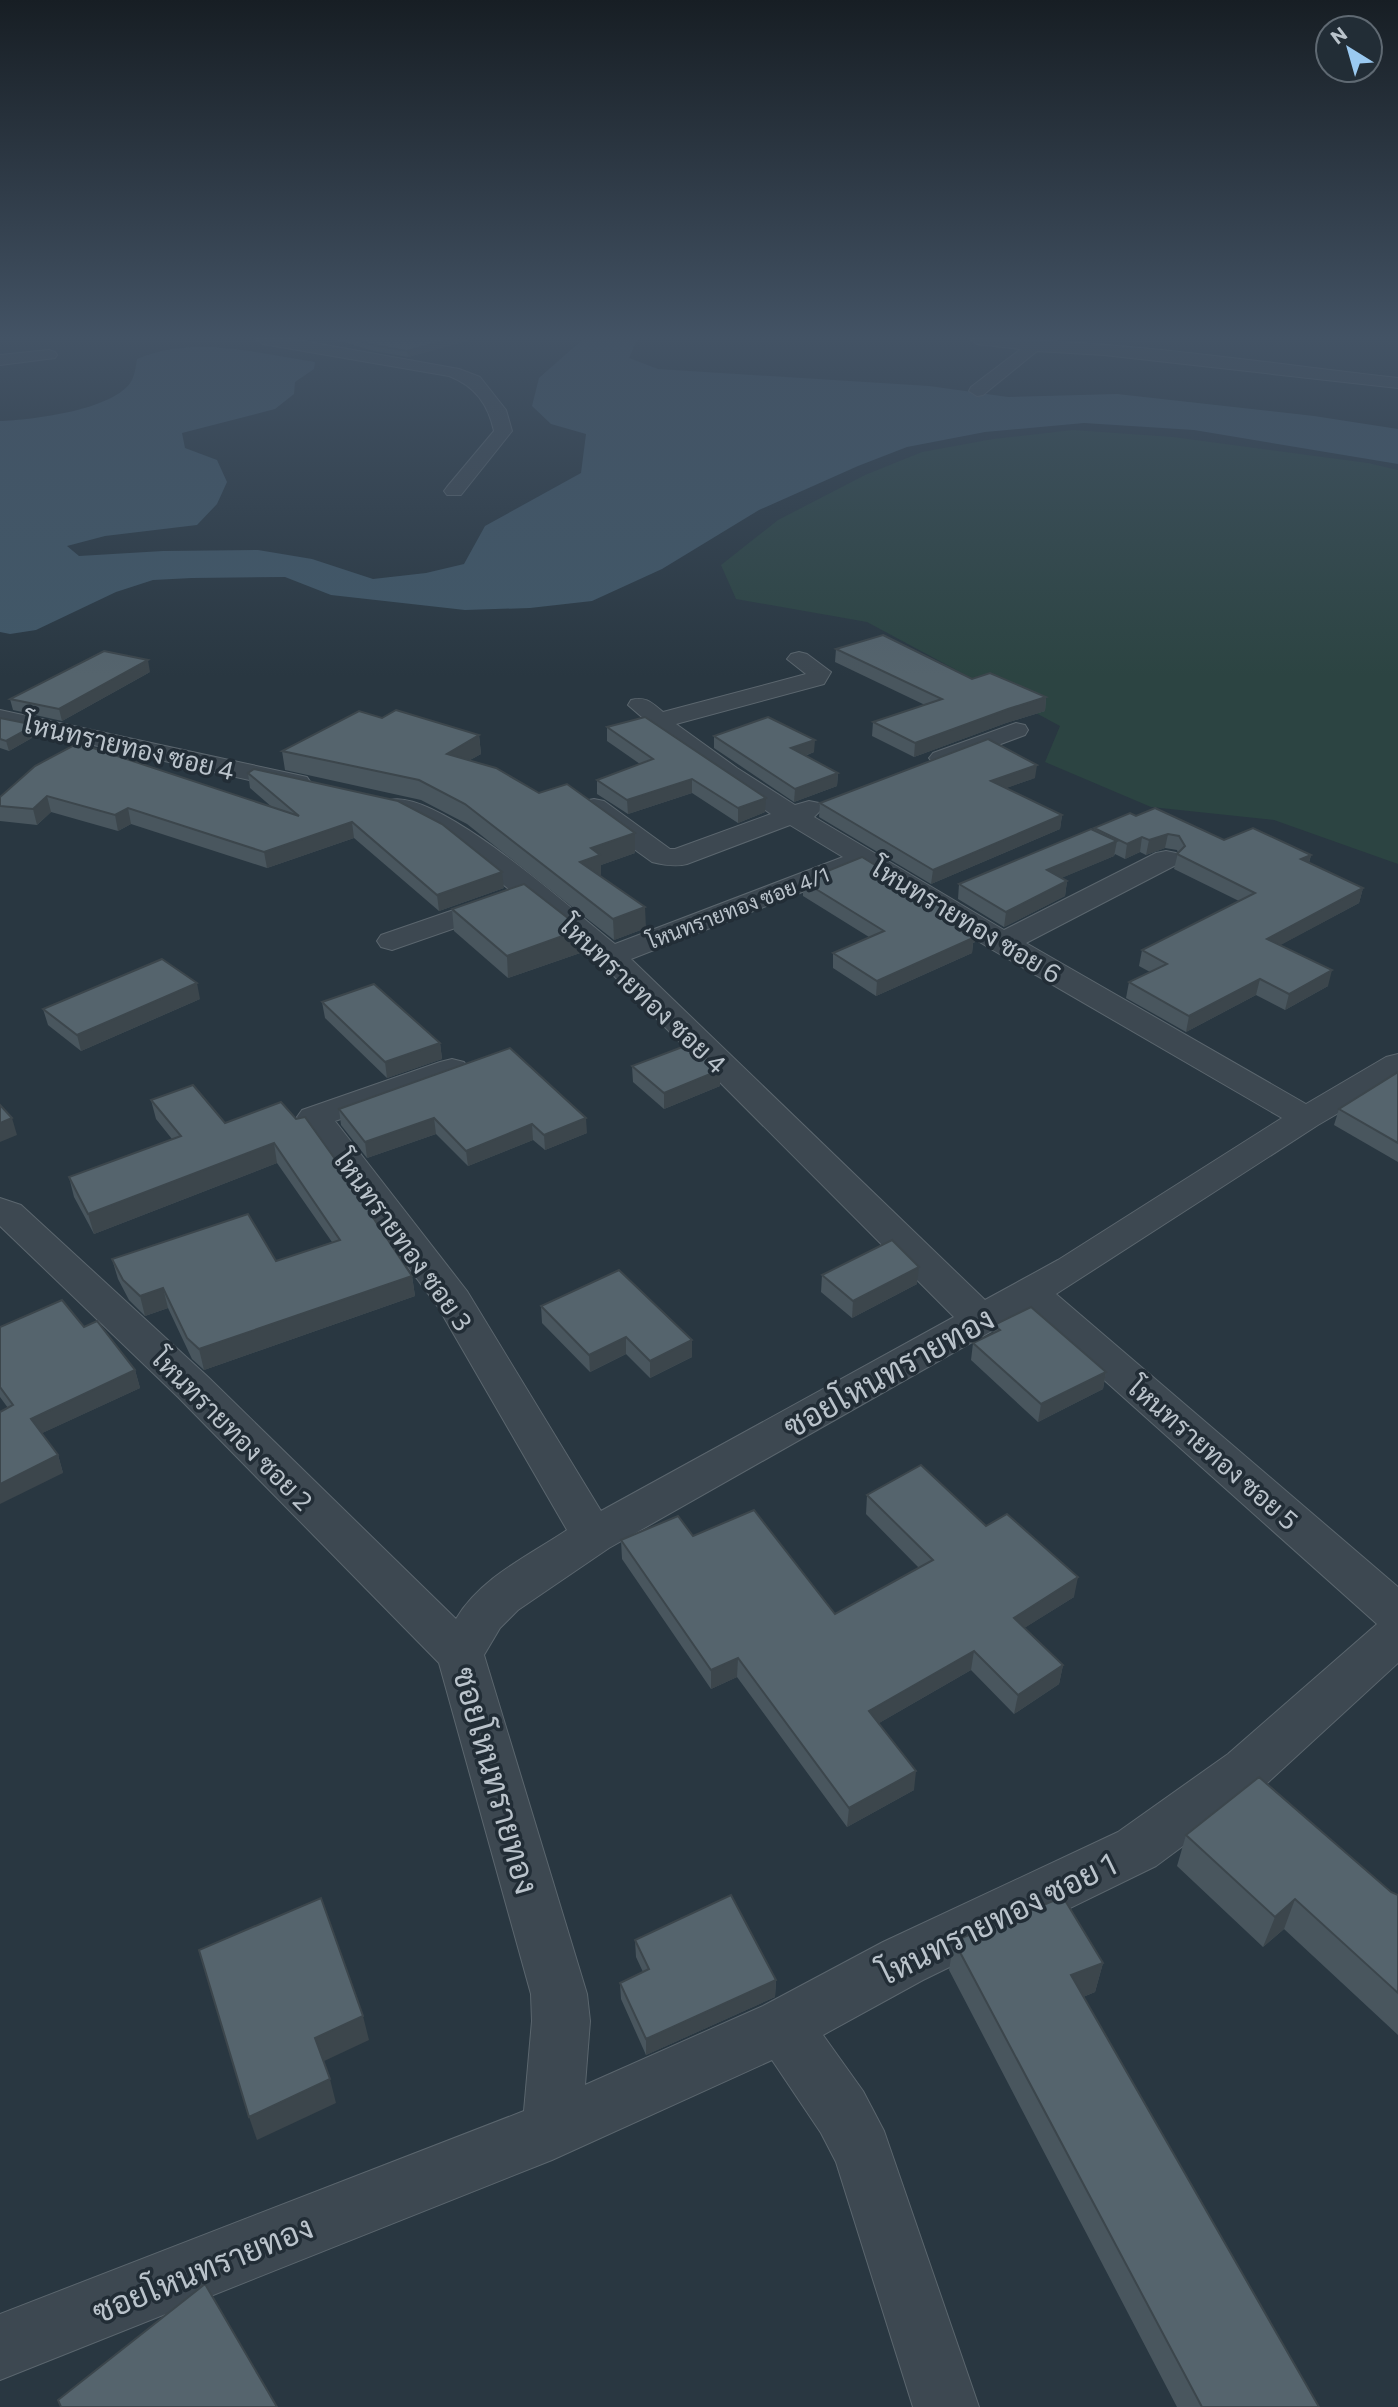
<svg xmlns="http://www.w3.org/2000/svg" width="1398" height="2407" font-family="Commissioner,Sarabun,sans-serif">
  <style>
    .green { fill: #2c4442 }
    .water { fill: #415868 }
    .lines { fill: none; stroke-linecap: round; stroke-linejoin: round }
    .street-casing { stroke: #5b666e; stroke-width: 2 }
    .street { fill: #3d4851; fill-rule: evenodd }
    .wall { fill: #49565e }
    .shaded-wall { fill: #3c464c }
    .building { fill: #55646d; stroke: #3c464c; stroke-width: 2 }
    .labels { text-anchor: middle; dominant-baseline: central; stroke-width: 7; stroke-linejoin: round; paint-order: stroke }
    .far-street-label { font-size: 21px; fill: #bac3cb; stroke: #222d36 }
    .street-label { font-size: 26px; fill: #bac3cb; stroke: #222d36 }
    .near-street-label { font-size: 32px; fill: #bac3cb; stroke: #222d36 }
  </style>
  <rect width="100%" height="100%" fill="#293741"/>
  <path class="green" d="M1073,430L1173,437L1368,463L1398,470V864L1274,820L1151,807L1045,762L1060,726L867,622L736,599L721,565L778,520L865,475L922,452L993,439Z"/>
  <path class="water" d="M583,339H637L629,358L658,369L929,386L1008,397L1117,394L1314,416L1398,429V464L1194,430L1084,423L985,432L907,447L858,466L759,510L662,569L592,601L530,608L465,610L331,595L285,577L192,578L153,580L116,592L36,630L10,634L0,632V421C31,420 116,410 132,380C135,374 136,365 137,359C193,335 257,353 315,362L314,369L295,382L294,394L275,409L182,433L185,448L217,460L227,482L217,504L197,525L105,536L67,546L79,556L163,551L258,550L312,559L373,579L426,573L464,564L485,526L581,473L586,434L551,424L532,406L539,378Z"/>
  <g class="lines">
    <g class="street-casing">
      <g id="street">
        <path d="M256,339H292L459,369L480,377L506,410L512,431L461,495H447L444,491L447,487L494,431C488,404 475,386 449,376L263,344Z"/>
        <path d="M970,339C1113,339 1256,362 1398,378V388L1104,355L1037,351L983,395L977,396L969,391L971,387L1021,349L977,344Z"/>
        <path d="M49,350L55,352L57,355L55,358L0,365V355Z"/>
        <path d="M799,652L807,654L831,672L824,684L676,724L737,768L795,805L809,801L819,803L822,809L814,817L1004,930L1156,853L1166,851L1176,853L1180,859L1176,865L1026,943L1306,1104L1386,1057L1398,1054V1078L1318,1125L1056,1294L1398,1587V1663L1264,1786L1156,1866L923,1980L823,2035L863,2091L884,2131L979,2407H913L836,2162L821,2133L772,2060L552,2160L0,2380V2314L524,2111L532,2021L531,1994L439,1663L178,1397L0,1226V1198L21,1205L208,1377L456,1619C480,1578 528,1556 567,1530L438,1307L297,1117L302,1110L440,1062L452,1059L464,1062L469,1069L464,1076L335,1121L467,1291L601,1511L954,1317L600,962L445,838L402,815L390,812L386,806L390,800C438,788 573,911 615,944L843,857L790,825L687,864C675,867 664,865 652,862L584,813L581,807L584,801L594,799L604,801L670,849H675L771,814L688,757L628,705L631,700C646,696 652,703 663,712L806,674L787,659L791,654ZM861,869L991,949L1282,1118L1058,1260L985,1300L631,959ZM1027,1311L1377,1624L1228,1754L1118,1832L883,1942L763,2006L585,2085L590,2021L587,1994L484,1655L500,1628L518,1610L609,1548Z"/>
        <path d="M0,710L298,775L307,777L311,783L307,789L298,791L0,724Z"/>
        <path d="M1016,723L1025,725L1028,730L1025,735L942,766L933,763L929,758L933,753Z"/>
        <path d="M500,894L510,897L515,903L510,909L392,950L381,947L377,941L381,935Z"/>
      </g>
    </g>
    <use href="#street" class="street"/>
  </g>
  <g class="wall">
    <path d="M333,339H474L408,357L374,351Z"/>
    <path d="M836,649L972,679L1046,697L1045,711L1006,723L914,757L872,736L873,722L925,705L835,662Z"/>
    <path d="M150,672L62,721L13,710L10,699Z"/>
    <path d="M0,718L35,725L37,735L9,751L0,748Z"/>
    <path d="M382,718L479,735L481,754L470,760L539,793L635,833V853L601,865V875H599L646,928L614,940L467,824L421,800L285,770L282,751Z"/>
    <path d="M607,727L765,812L738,823L692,793L628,814L597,794V780L640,764L607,741Z"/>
    <path d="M714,736L814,752L805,756L838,773L837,786L794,802L714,748Z"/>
    <path d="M35,766L273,808L250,788L248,773L504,888L439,911L354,838L267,868L131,824L118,831L51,812L37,825L0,821V797Z"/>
    <path d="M1035,778L1006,788L1062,815L1060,829L931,884L819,817L820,803Z"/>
    <path d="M1136,816L1224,840L1311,855L1309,863L1363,888L1359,903L1280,945L1328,986L1285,1010L1256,995L1186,1032L1126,998L1129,982L1150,972L1139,966L1142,950L1239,901L1174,869L1178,853L1177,850L1165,848L1146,855L1140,852L1125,859L1115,854L1114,856L1061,878L1067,881L1065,896L1004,927L958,899L959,884L1094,830V828Z"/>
    <path d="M803,881L975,942L973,943L972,953L876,996L833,968V953L869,937L803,896Z"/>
    <path d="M452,909L582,929L583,952L508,978L454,931Z"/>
    <path d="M200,999L81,1051L48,1025L43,1009Z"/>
    <path d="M322,1002L440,1043L442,1059L387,1078L325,1018Z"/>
    <path d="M510,1048L587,1133L545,1150L533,1140L468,1166L436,1134L367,1158L341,1125L339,1109Z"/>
    <path d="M632,1066L720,1086L664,1109L633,1082Z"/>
    <path d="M1398,1072V1162L1334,1125L1339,1109Z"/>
    <path d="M151,1100L225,1123L281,1102L376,1222L412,1276L415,1296L204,1370L192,1359L168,1308L145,1316L129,1300L118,1279L112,1259L276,1261L332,1242L277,1163L94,1234L74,1197L69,1177L172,1139L156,1119Z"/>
    <path d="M822,1275L917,1284L852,1318L821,1292Z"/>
    <path d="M541,1306L692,1357L650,1378L626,1354L590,1372L542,1323Z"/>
    <path d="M994,1325L1106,1372L1103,1389L1038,1422L971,1360L973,1343L993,1334Z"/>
    <path d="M0,1327H84L135,1370L140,1388L42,1433L58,1455L63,1473L8,1408L0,1397Z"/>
    <path d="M867,1495L986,1526L1074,1597L1024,1628L1063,1665L1059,1684L1014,1714L971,1670L879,1723L914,1790L847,1827L737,1677L711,1689L622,1559L621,1540L693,1536L835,1614L919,1568L866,1514Z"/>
    <path d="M1186,1835L1398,1895V2035L1284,1929L1263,1947L1177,1866Z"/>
    <path d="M635,1940L776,1980L775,1997L646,2055L621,1999L620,1983L643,1972L636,1957Z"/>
    <path d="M954,1941L1103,1963L1095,1992L1083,1997L1319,2407H1177L949,1970Z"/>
  </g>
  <g class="shaded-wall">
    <path d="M451,339H474L408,357L407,351Z"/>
    <path d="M148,660L150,672L62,721L59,709Z"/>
    <path d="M1046,697L1045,711L1006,723L914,757L915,743L1008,709Z"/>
    <path d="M35,725L37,735L9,751L6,741Z"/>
    <path d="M479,735L481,754L448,772L447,754Z"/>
    <path d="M815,740L814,752L791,761V748Z"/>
    <path d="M1037,765L1035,778L989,794L991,781Z"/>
    <path d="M838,773L837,786L794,802L795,789Z"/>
    <path d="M692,779V793L628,814L627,800Z"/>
    <path d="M47,796L51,812L37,825L33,809Z"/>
    <path d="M766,798L765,812L738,823V808Z"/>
    <path d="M128,808L131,824L118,831L115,815Z"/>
    <path d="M1062,815L1060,829L931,884L933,870Z"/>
    <path d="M352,822L354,838L267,868L264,852Z"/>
    <path d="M635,833V853L601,865V875L581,882L580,862L591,848Z"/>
    <path d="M1168,834L1165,848L1146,855L1149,840Z"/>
    <path d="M1142,837L1140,852L1125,859L1127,844Z"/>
    <path d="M1117,841L1114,856L1045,885L1047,870Z"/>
    <path d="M1311,855L1307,869L1301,859Z"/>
    <path d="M502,872L504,888L439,911L437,895Z"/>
    <path d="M1067,881L1065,896L1004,927L1006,912Z"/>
    <path d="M1363,888L1359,903L1264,954L1267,939Z"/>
    <path d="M645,907L646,928L614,940L613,919Z"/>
    <path d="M976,927L975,942L973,943L972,953L876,996L877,981L963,932Z"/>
    <path d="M582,929L583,952L508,978L507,956Z"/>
    <path d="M1332,970L1328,986L1285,1010L1289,994Z"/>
    <path d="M1260,979L1256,995L1186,1032L1189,1016Z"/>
    <path d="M197,983L200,999L81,1051L77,1035Z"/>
    <path d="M440,1043L442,1059L387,1078L385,1062Z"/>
    <path d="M720,1070V1086L664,1109V1093Z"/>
    <path d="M12,1118L17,1135L0,1142V1123Z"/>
    <path d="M434,1118L436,1134L367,1158L365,1142Z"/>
    <path d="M586,1118L587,1133L545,1150L544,1135Z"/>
    <path d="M532,1124L533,1140L468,1166L466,1151Z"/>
    <path d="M274,1143L277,1163L94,1234L88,1214Z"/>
    <path d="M919,1267L917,1284L852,1318L853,1301Z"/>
    <path d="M412,1276L415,1296L204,1370L199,1349Z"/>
    <path d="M163,1288L168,1308L145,1316L140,1296Z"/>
    <path d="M626,1337V1354L590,1372L589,1355Z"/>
    <path d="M692,1340V1357L650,1378V1361Z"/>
    <path d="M135,1370L140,1388L36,1436L31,1419Z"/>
    <path d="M1106,1372L1103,1389L1038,1422L1041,1404Z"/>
    <path d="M58,1455L63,1473L0,1504V1484Z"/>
    <path d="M1078,1577L1074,1597L1010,1637L1014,1618Z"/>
    <path d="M974,1651L971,1670L867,1730L869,1711Z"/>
    <path d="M738,1658L737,1677L711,1689V1670Z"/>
    <path d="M1063,1665L1059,1684L1014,1714L1018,1695Z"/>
    <path d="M916,1771L914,1790L847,1827L849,1808Z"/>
    <path d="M1295,1899L1284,1929L1263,1947L1275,1917Z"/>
    <path d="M1103,1963L1095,1992L1063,2005L1071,1975Z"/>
    <path d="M776,1980L775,1997L646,2055V2039Z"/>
    <path d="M363,2016L369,2040L322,2062L315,2038Z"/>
    <path d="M330,2079L336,2103L257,2140L249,2117Z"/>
  </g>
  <g class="building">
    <path d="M354,339H451L407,351L373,345Z"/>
    <path d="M883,635L972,679L990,673L1046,697L1008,709L915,743L873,722L942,699L836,649Z"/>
    <path d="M104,651L148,660L59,709L10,699Z"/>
    <path d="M396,710L479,735L447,754L496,768L539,793L567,784L635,833L591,848L600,855L580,862L645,907L613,919L465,804L419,780L282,751L359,711L382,718Z"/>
    <path d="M645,717L766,798L738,808L692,779L627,800L597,780L653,759L607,727Z"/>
    <path d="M768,717L815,740L791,748L838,773L795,789L714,736Z"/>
    <path d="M0,718L35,725L6,741L0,739Z"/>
    <path d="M988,739L1037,765L991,781L1062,815L933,870L820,803Z"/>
    <path d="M78,743L299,816L248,773L254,769L398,801L442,824L502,872L437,895L352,822L264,852L128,808L115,815L47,796L33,809L0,806V797L35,766Z"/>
    <path d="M1155,808L1224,840L1253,828L1311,855L1301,859L1363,888L1267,939L1332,970L1289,994L1260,979L1189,1016L1129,982L1167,964L1142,950L1255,893L1177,854L1185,846L1179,836L1168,834L1149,840L1142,837L1127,844L1094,828L1130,813L1136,816Z"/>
    <path d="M1091,829L1117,841L1047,870L1067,881L1006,912L959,884Z"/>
    <path d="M862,857L976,927L963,932L973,938L877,981L833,953L884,931L803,881Z"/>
    <path d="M524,884L582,929L507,956L452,909Z"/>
    <path d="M162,959L197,983L77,1035L43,1009Z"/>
    <path d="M374,984L440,1043L385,1062L322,1002Z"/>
    <path d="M693,1043L720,1070L664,1093L632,1066Z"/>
    <path d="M510,1048L586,1118L544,1135L532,1124L466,1151L434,1118L365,1142L339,1109Z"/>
    <path d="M1398,1072V1143L1339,1109Z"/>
    <path d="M193,1085L225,1123L281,1102L296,1119L305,1117L375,1215L372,1216L412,1276L199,1349L187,1338L163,1288L140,1296L123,1280L112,1259L248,1214L276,1261L340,1240L274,1143L88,1214L69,1177L181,1136L151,1100Z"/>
    <path d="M0,1105L12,1118L0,1123Z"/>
    <path d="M892,1240L919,1267L853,1301L822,1275Z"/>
    <path d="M619,1270L692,1340L650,1361L626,1337L589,1355L541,1306Z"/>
    <path d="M62,1300L84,1327L97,1321L135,1370L31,1419L58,1455L0,1484V1412L13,1405L0,1387V1327Z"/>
    <path d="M1031,1307L1106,1372L1041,1404L973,1343L1000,1330L994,1325Z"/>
    <path d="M921,1465L986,1526L1007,1514L1078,1577L1014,1618L1063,1665L1018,1695L974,1651L869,1711L916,1771L849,1808L738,1658L711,1670L621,1540L678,1516L693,1536L754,1510L835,1614L933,1560L867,1495Z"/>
    <path d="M1259,1777L1391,1892L1398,1895V1993L1295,1899L1275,1917L1186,1835Z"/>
    <path d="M731,1895L776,1980L646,2039L620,1983L649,1969L635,1940Z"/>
    <path d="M1063,1897L1103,1963L1071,1975L1319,2407H1202L954,1941Z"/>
    <path d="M321,1898L363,2016L315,2038L330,2079L249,2117L199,1950Z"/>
    <path d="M205,2284L277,2407H61L58,2400Z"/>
  </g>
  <linearGradient id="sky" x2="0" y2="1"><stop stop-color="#171e24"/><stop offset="0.5" stop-color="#435365"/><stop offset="1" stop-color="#435365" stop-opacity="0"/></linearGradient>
  <rect width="1398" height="676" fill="url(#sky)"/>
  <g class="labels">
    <g class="far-street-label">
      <text transform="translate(738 907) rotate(-21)">โหนทรายทอง ซอย 4/1</text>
    </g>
    <g class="street-label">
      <text transform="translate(129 746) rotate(13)">โหนทรายทอง ซอย 4</text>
      <text transform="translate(967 920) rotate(31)">โหนทรายทอง ซอย 6</text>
      <text transform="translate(644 994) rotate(43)">โหนทรายทอง ซอย 4</text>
      <text transform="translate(404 1240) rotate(54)">โหนทรายทอง ซอย 3</text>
      <text transform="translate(233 1429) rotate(45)">โหนทรายทอง ซอย 2</text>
      <text transform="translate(1214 1453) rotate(41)">โหนทรายทอง ซอย 5</text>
    </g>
    <g class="near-street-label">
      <text transform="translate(888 1371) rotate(-29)">ซอยโหนทรายทอง</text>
      <text transform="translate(497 1780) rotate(74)">ซอยโหนทรายทอง</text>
      <text transform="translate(997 1917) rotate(-26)">โหนทรายทอง ซอย 1</text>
      <text transform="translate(202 2268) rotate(-22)">ซอยโหนทรายทอง</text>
    </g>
  </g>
  <g transform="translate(1349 49) rotate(323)"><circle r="33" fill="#222d36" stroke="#5f6972" stroke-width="2"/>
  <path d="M0-5L12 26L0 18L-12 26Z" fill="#9ac9f0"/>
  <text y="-10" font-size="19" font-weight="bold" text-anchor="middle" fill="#bac3cb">N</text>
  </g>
</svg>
